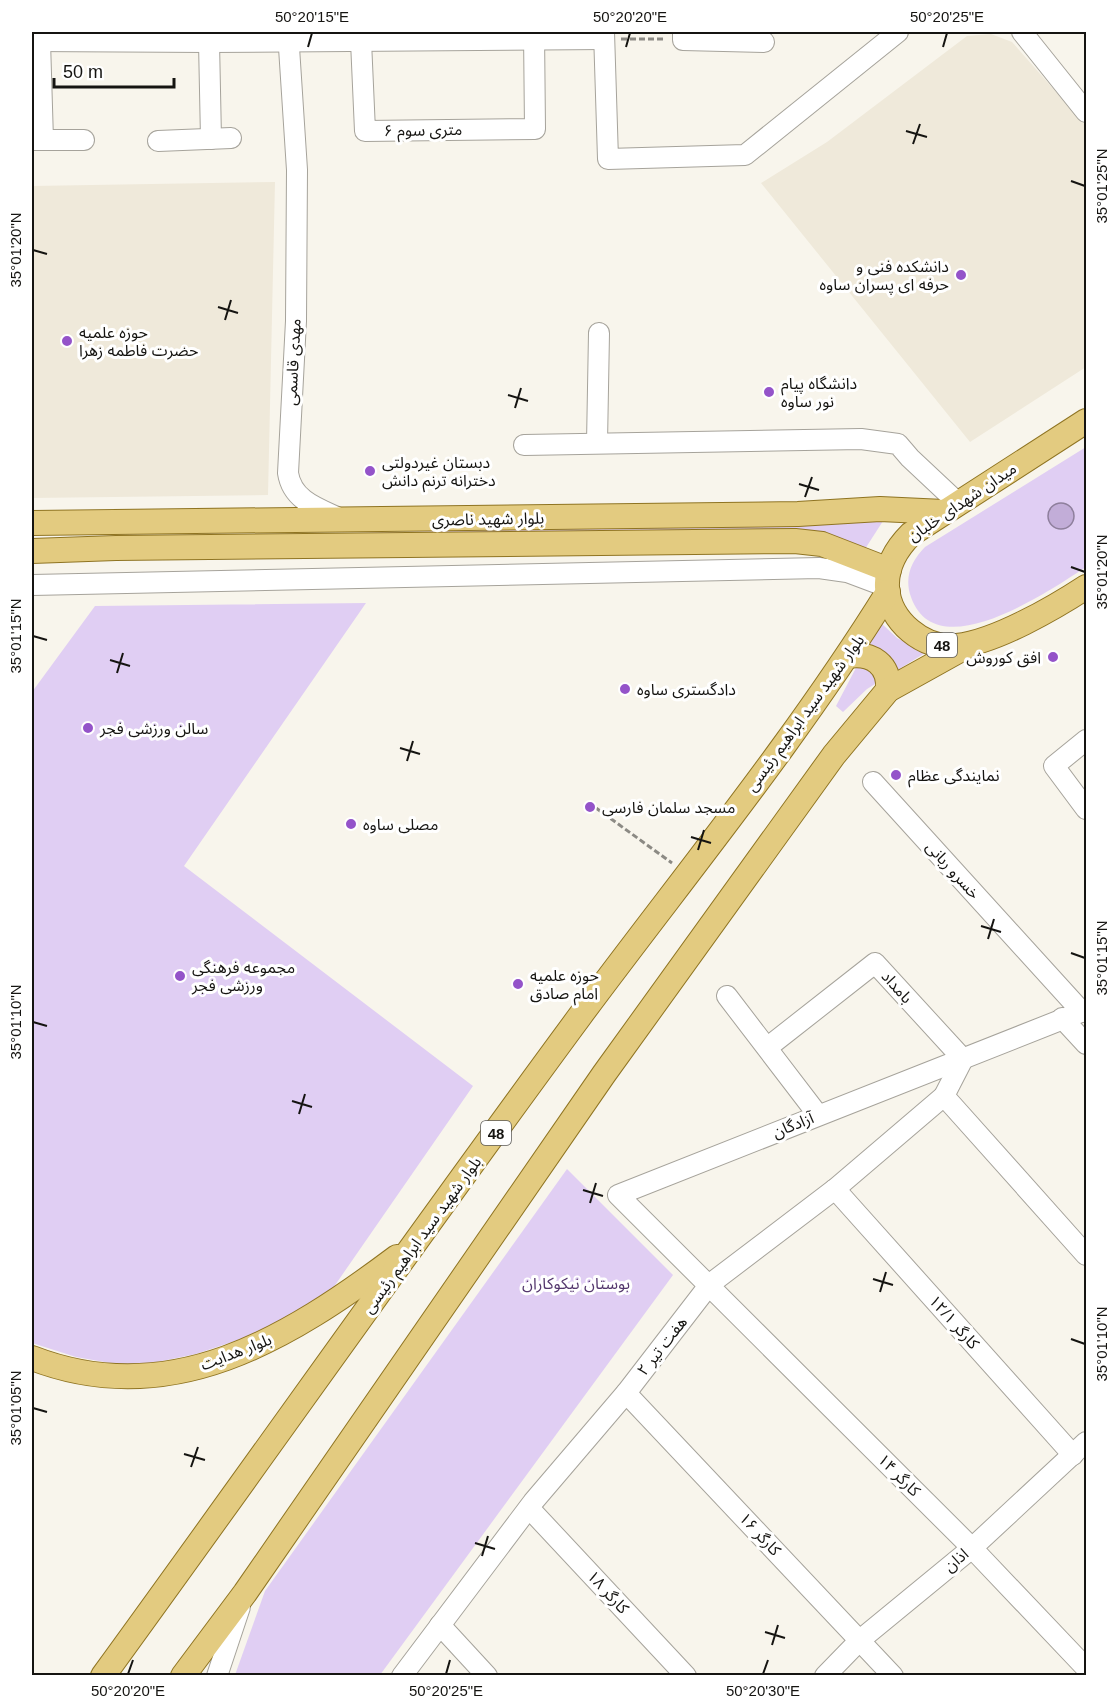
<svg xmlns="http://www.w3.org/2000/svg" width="1118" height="1707" font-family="Helvetica,'Noto Sans Arabic',sans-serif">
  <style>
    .built { fill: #efe9da }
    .green { fill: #e0cef3 }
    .water { fill: #c2add8; stroke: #8e7f9c; stroke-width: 1.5 }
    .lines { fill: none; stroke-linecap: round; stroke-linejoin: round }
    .minor-casing { stroke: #a6a39b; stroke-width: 22 }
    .major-casing { stroke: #8f7422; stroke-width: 26 }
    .path { stroke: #8c8a84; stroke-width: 3; stroke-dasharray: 6 3; stroke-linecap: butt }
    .minor { stroke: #fff; stroke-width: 20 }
    .major { stroke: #e3cb80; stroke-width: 24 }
    .ticks { fill: none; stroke: #151411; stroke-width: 2 }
    .poi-dot { fill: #9453c9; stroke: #fff; stroke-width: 2 }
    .labels { text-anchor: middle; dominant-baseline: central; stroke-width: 6; stroke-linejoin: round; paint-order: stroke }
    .shield { fill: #fff; stroke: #5b5a58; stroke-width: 1.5 }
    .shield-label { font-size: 15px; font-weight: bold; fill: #151411 }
    .street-label { font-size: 16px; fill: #151411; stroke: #fff }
    .poi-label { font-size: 16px; fill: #151411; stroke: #fff; text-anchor: start }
    .park-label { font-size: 16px; fill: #54376d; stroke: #fff }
    .neatline { fill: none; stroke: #151411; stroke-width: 2 }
    .ticks-label { font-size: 15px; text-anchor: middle; fill: #151411 }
  </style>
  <rect width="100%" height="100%" fill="#f8f5ec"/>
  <g class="built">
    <path d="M991,34L1012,42L1086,126V367L970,442L761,183L827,142L967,36Z"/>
    <path d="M275,182L268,495L32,498V186Z"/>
  </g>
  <g class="green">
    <path d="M1086,447V567C1049,591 936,669 911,597C904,578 911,561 925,547Z"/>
    <path d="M883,521L865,549L389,539L359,533Z"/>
    <path d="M366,603L184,866L473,1086L331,1291L256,1334L196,1354L133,1367L76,1357L32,1343V692L95,606Z"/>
    <path d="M880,622L897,638L925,653L867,689L843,712L836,706Z"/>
    <path d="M567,1169L673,1275L380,1675H235L265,1591Z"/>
  </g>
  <circle class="water" cx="1061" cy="516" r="13"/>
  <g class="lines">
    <g class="minor-casing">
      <g id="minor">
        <path d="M288,32L297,170L296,321L288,473C292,500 317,508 339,518"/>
        <path d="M604,32L608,159L745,155L898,32"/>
        <path d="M683,32V40L764,42"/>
        <path d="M1022,32L1086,112"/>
        <path d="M32,41L209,42L604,39"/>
        <path d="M40,41L43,140"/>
        <path d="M361,41L365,131L535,129L534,32"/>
        <path d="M209,42L211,139"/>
        <path d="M32,140H84"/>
        <path d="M158,141L231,138"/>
        <path d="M597,443L599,333"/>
        <path d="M524,445L861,439L898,444L910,458L958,503"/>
        <path d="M32,585L819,568L847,572L887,587"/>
        <path d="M1086,740L1054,766L1086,809"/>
        <path d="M873,782L1082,1012"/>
        <path d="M727,996L818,1115"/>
        <path d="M1086,1010L618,1195L972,1548L1086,1668"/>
        <path d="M1062,1018L1086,1044"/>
        <path d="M768,1047L875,963L963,1059"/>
        <path d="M944,1096L1086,1255"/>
        <path d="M835,1189L1073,1455"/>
        <path d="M626,1393L893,1676"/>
        <path d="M529,1508L686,1676"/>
        <path d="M440,1625L487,1676"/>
        <path d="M217,1676L240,1607"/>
        <path d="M402,1676L533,1502L626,1393L710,1284L835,1189L944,1096L963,1059"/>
        <path d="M825,1676L860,1640L972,1548L1086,1442"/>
      </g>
    </g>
    <g class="major-casing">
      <g id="major">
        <path d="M1086,421L911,534C897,548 886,566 887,587C889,621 924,650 957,646C995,642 1054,608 1086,587"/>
        <path d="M32,523L798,514L880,509L944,512"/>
        <path d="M32,551L116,548L795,541L822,544L889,570"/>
        <path d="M848,656C872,652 890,665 888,690"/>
        <path d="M32,1358C171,1412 289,1338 397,1257"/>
        <path d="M103,1676C263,1456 419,1234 580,1016C684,876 796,740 888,592"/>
        <path d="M183,1676L245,1593L604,1074L834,755L888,690L969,645"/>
      </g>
    </g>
    <g class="path">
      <path d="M621,39H666"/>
      <path d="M596,808L672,863"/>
    </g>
    <use href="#minor" class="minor"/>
    <use href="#major" class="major"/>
  </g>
  <path class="ticks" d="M308,47L312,33M626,47L630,33M943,47L947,33M906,131L927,137M913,144L920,124M1071,181L1085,186M33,250L47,254M218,307L238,313M225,320L231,300M508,395L528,401M515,408L521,388M799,484L819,490M805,497L812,477M1071,567L1085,572M33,636L47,640M110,660L130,666M117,673L123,653M400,748L420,754M407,761L413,741M691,837L711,843M698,850L704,830M981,926L1001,932M988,939L994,919M1071,953L1085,958M33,1022L47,1026M292,1101L312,1107M299,1114L305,1094M583,1190L603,1196M590,1203L596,1183M873,1279L893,1285M880,1292L886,1272M1071,1339L1085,1344M33,1408L47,1412M184,1454L205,1460M191,1467L198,1447M475,1543L495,1549M482,1556L488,1536M765,1632L785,1638M772,1645L778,1625M128,1674L133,1660M446,1674L450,1660M763,1674L768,1660"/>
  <g class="poi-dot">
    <circle cx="961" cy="275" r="6"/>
    <circle cx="67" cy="341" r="6"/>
    <circle cx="769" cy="392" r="6"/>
    <circle cx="370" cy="471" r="6"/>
    <circle cx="1053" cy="657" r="6"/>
    <circle cx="625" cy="689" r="6"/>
    <circle cx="88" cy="728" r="6"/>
    <circle cx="896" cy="775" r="6"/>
    <circle cx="590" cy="807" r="6"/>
    <circle cx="351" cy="824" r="6"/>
    <circle cx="180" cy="976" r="6"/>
    <circle cx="518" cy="984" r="6"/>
  </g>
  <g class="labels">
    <g class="shield">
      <rect x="927" y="633" width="30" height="24" rx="4.5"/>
      <rect x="481" y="1121" width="30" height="24" rx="4.5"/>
    </g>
    <g class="shield-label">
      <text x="942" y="645">48</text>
      <text x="496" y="1133">48</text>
    </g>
    <g class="street-label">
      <text transform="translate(423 130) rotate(-1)">۶ متری سوم</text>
      <text transform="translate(293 362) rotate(-87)">مهدی قاسمی</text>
      <text transform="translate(962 502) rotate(-34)">میدان شهدای خلبان</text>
      <text transform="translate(488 519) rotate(-1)">بلوار شهید ناصری</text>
      <text transform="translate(805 713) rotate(-54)">بلوار شهید سید ابراهیم رئیسی</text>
      <text transform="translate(953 870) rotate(48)">خسرو ربانی</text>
      <text transform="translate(897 987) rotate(48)">بامداد</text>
      <text transform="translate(793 1125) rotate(-22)">آزادگان</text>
      <text transform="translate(422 1235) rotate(-54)">بلوار شهید سید ابراهیم رئیسی</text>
      <text transform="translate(954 1322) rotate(48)">کارگر ۱۲/۱</text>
      <text transform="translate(662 1346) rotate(-52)">هفت تیر ۲</text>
      <text transform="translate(236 1352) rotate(-21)">بلوار هدایت</text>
      <text transform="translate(899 1475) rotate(45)">کارگر ۱۴</text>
      <text transform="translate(760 1534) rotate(47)">کارگر ۱۶</text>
      <text transform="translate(956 1560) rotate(-40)">اذان</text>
      <text transform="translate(608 1592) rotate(47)">کارگر ۱۸</text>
    </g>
    <g class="poi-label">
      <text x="949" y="266" text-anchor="end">دانشکده فنی و<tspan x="949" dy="18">حرفه ای پسران ساوه</tspan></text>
      <text x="79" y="332">حوزه علمیه<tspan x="79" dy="18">حضرت فاطمه زهرا</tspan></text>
      <text x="781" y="383">دانشگاه پیام<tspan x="781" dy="18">نور ساوه</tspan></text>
      <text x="382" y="462">دبستان غیردولتی<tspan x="382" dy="18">دخترانه ترنم دانش</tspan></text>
      <text x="1041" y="657" text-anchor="end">افق کوروش</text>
      <text x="637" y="689">دادگستری ساوه</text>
      <text x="100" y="728">سالن ورزشی فجر</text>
      <text x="908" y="775">نمایندگی عظام</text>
      <text x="602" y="807">مسجد سلمان فارسی</text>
      <text x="363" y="824">مصلی ساوه</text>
      <text x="192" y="967">مجموعه فرهنگی<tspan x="192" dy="18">ورزشی فجر</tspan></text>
      <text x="530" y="975">حوزه علمیه<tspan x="530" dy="18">امام صادق</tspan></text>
    </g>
    <g class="park-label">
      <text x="576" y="1283">بوستان نیکوکاران</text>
    </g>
  </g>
  <rect width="1118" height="1707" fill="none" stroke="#ffffff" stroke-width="66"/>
  <path d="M54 78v9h120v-9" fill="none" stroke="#151411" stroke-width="3"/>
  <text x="63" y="78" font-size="18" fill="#151411" stroke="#ffffff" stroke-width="4.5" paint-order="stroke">50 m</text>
  <rect x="33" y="33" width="1052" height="1641" class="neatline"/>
  <g class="ticks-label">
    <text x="312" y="22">50°20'15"E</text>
    <text x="630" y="22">50°20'20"E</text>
    <text x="947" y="22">50°20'25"E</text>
    <text transform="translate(1102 186) rotate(-90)" y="5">35°01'25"N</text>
    <text transform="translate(16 250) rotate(-90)" y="5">35°01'20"N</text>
    <text transform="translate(1102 572) rotate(-90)" y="5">35°01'20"N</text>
    <text transform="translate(16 636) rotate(-90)" y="5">35°01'15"N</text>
    <text transform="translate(1102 958) rotate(-90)" y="5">35°01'15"N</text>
    <text transform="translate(16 1022) rotate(-90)" y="5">35°01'10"N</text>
    <text transform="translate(1102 1344) rotate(-90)" y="5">35°01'10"N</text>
    <text transform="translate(16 1408) rotate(-90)" y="5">35°01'05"N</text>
    <text x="128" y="1696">50°20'20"E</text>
    <text x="446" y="1696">50°20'25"E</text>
    <text x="763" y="1696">50°20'30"E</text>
  </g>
</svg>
